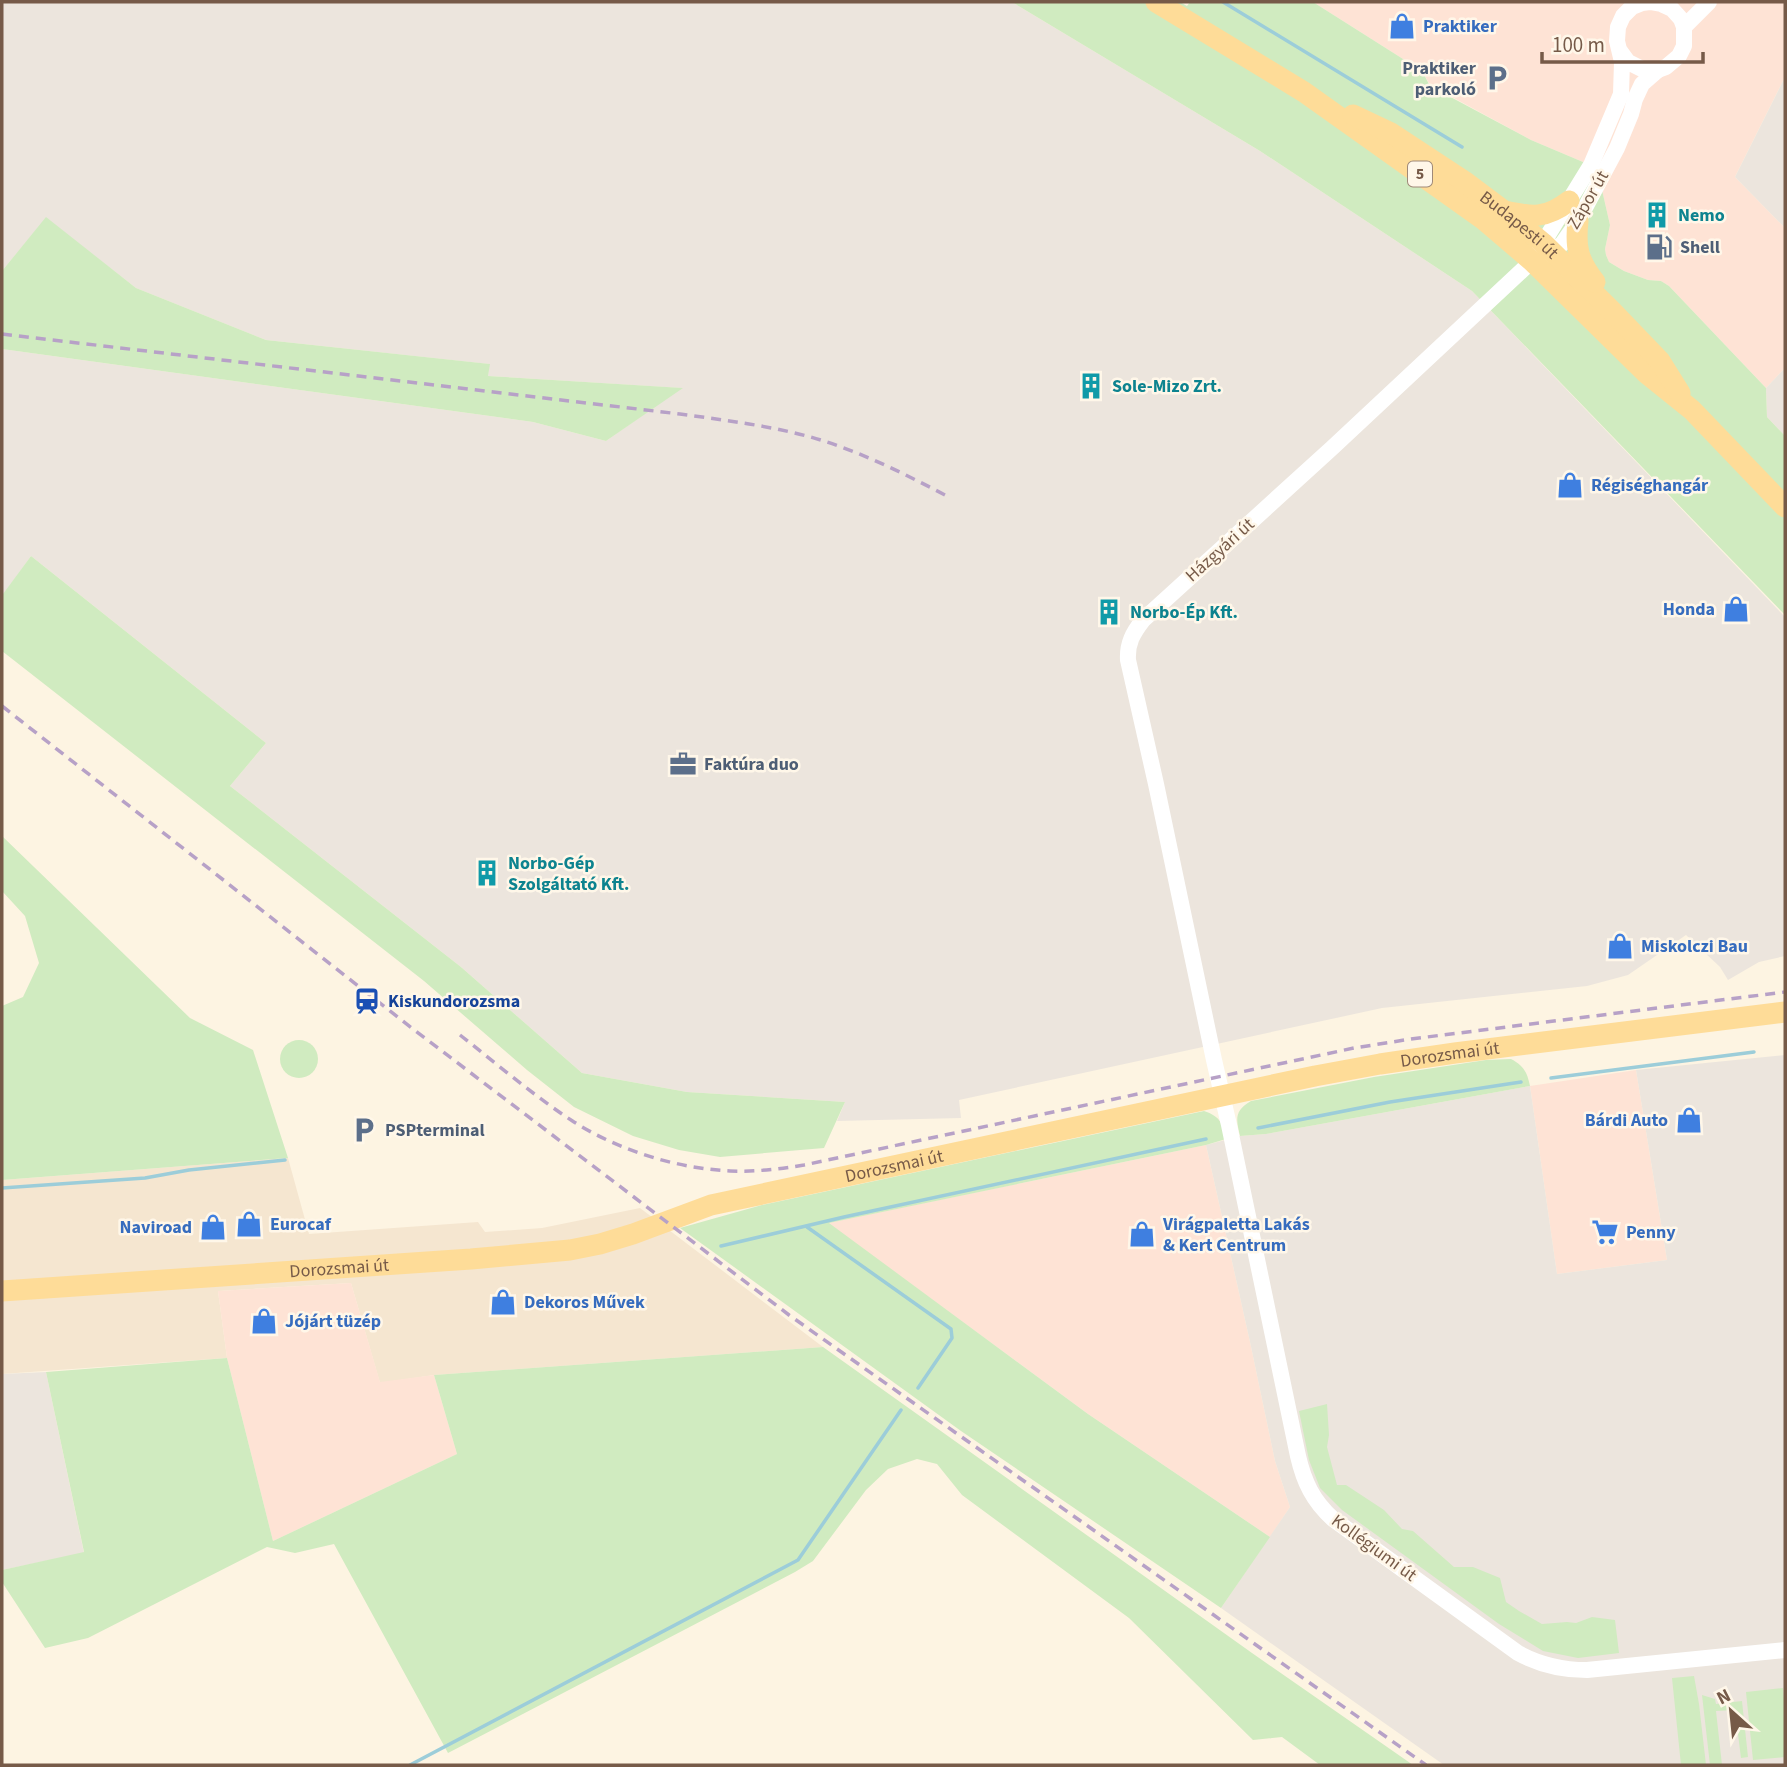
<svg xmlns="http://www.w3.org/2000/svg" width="1787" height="1767" font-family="'Source Sans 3',sans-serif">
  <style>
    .residential { fill: #f5e6d0 }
    .commercial { fill: #fee3d5 }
    .industrial { fill: #ece5dd }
    .green { fill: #d0ebc0 }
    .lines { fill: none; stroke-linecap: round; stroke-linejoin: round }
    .stream { stroke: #9ccdd9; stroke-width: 3.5 }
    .minor { stroke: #fff; stroke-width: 16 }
    .major { stroke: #fedc98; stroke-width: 21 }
    .rail { stroke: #b7a1c7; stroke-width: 3.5; stroke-dasharray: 10 7; stroke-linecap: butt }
    .labels { text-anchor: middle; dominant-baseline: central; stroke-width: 5; stroke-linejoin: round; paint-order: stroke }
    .shield { fill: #fff7e9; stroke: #9f8978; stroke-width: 2 }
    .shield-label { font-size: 16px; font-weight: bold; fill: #765a48 }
    .shop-label { font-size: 18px; font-weight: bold; fill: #366cbe; stroke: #fff7e9; text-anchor: start }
    .service-label { font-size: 18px; font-weight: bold; fill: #4e5e75; stroke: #fff7e9; text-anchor: start }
    .street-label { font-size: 18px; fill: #765a48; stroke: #fff7e9 }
    .culture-label { font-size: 18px; font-weight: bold; fill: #0d838f; stroke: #fff7e9; text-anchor: start }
    .transit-label { font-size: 18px; font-weight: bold; fill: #164399; stroke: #fff7e9; text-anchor: start }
  </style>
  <rect width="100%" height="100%" fill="#fdf4e2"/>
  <path class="residential" d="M288,1158L309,1234L478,1222L485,1232L542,1228L640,1208L823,1347L434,1375L380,1383L351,1283L218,1291L227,1358L2,1374V1180Z"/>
  <g class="commercial">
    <path d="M1313,2H1785V77L1735,177L1785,228V368L1766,388L1669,286L1661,281L1648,280L1624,271L1609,262L1606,255L1605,249L1610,225L1602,190L1609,173L1531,140L1430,85L1422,71Z"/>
    <path d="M1636,1070L1667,1260L1557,1274L1530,1086Z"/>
    <path d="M1206,1145L1250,1342L1275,1461L1290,1507L1270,1537L1088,1414L828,1223Z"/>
    <path d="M351,1283L380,1382L434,1375L457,1454L273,1541L227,1358L218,1291Z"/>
  </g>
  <g class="industrial">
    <path d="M2,2H1012L1260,151L1472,291L1785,617V956L1759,962L1728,980L1720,967L1686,935L1628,975L1587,986L1382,1008L959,1100L961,1118L837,1121L845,1102L687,1092L582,1073L461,967L230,786L266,743L31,556L3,595L2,594V349L533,422L606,441L681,388L488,376L489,364L266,340L136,288L46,218L2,271Z"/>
    <path d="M1785,77V228L1735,177Z"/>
    <path d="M1785,368V436L1767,417L1766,388Z"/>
    <path d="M1785,1055V1765H1444L1221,1608L1290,1507L1275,1461L1250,1342L1206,1145L1240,1136L1266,1134L1530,1086L1557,1274L1667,1260L1636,1070Z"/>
    <path d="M46,1372L84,1553L2,1570V1374Z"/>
  </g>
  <g class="green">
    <path d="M1012,2H1180L1187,6L1190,2H1313L1422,71L1430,86L1531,140L1609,173L1602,190L1610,225L1605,249L1606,255L1609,262L1624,271L1648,280L1661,281L1669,286L1766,388L1767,417L1785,436V615L1472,291L1260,151Z"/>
    <path d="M46,217L136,288L266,340L490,364L488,376L683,388L606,441L533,422L2,349V271Z"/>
    <path d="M31,556L266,743L230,786L461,967L582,1073L687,1092L845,1102L824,1148L720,1157L679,1150L633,1136L574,1107L527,1070L424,981L2,651V594H3Z"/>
    <path d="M2,836L190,1018L253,1050L288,1158L2,1180V1006L23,997L39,963L25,916L2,891Z"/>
    <circle cx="299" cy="1059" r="19"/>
    <path d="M1511,1059C1524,1066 1527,1072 1530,1086L1266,1134L1240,1136C1236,1119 1234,1111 1251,1101L1374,1077L1486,1060Z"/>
    <path d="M1204,1111C1220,1116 1223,1124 1226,1139L1206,1145L829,1223L1088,1414L1270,1537L1221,1608L961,1431L680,1228L762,1205Z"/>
    <path d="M823,1347L1252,1653L1413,1765H1320L1282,1737L1253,1740L1129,1618L962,1495L937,1464L917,1459L888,1469L866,1490L813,1561L795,1572L448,1753L334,1544L295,1553L267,1547L88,1638L45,1648L2,1582V1570L84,1552L46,1372L227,1358L273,1541L457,1454L434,1375Z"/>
    <path d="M1327,1404L1329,1435L1327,1447L1337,1485H1346L1384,1510L1402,1529L1413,1531L1454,1567H1473L1500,1578L1506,1602L1519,1611L1542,1624L1567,1622L1576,1623L1592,1617L1615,1620L1619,1653L1578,1658L1543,1651L1499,1624L1342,1510L1320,1488L1309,1460L1299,1411Z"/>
    <path d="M1694,1676L1699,1704L1706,1765H1681L1672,1678Z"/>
    <path d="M1783,1688L1785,1710V1757L1753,1760L1746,1692Z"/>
    <path d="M1702,1695L1715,1699L1716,1704L1742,1701L1748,1757L1741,1758L1735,1710L1716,1711L1722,1765H1710Z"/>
  </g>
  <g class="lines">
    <g class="stream">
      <path d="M1223,2L1462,147"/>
      <path d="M1551,1078L1754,1052"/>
      <path d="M1258,1128L1390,1102L1521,1082"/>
      <path d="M2,1188L145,1178L189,1170L285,1160"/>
      <path d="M807,1227L951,1329L952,1338L918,1388"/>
      <path d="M721,1246L844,1217L1206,1139"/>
      <path d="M410,1765L798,1560L901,1410"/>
    </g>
    <g class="minor">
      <path d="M1684,27L1709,2"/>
      <path d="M1620,51L1628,62L1644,70H1658L1666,67L1679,56L1684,46V27L1681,19L1672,9L1661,4L1650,2L1642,3L1632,7L1623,16L1618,27L1617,41L1622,62L1621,94L1591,165L1532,261L1332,448L1143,620C1133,633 1127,643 1128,660L1156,784L1214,1060L1229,1125L1298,1456C1304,1482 1313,1501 1333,1519L1518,1653C1540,1665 1562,1670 1587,1670L1785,1650"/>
      <path d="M1544,256L1562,244L1578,221L1617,148L1631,114L1635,99L1642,84L1658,70"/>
    </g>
    <g class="major">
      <path d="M1156,2L1304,92L1484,220L1532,261L1646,373L1692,410L1785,507"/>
      <path id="s1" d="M1353,115L1391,133L1464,181L1504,211L1543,243L1612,311L1660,361L1680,393"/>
      <path d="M1505,211C1532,217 1546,219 1569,201"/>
      <path d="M1578,221C1575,248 1578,260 1595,282"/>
      <path id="s2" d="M2,1291L471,1259L570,1250L600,1244L633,1234L711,1205L1315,1076L1380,1064L1455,1053L1785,1012"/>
    </g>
    <g class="rail">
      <path d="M2,334L680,414C723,420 765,425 807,436C855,449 901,472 945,495"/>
      <path d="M2,706L413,1029L789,1315L1426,1765"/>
      <path d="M460,1035C497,1064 534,1096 574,1122C620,1151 676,1168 730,1171C755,1172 780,1169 804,1165L1354,1048L1411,1039L1785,992"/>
    </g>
  </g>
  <defs>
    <g id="shop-bare" transform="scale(2.1)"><path d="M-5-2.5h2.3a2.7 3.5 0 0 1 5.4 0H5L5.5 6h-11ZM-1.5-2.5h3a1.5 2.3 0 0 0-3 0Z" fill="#3f7fe0" stroke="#fff7e9" stroke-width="2.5" paint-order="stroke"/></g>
    <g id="parking-bare" transform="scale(2.1)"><path d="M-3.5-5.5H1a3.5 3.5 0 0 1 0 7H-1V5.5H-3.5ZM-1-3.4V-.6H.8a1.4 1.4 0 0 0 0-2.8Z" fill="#5c6f8a" stroke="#fff7e9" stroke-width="2.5" paint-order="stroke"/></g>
    <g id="building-bare" transform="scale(2.1)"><path d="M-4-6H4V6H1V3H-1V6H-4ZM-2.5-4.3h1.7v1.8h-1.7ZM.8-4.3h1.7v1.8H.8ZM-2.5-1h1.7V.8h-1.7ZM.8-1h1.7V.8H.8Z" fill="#0f9aa8" stroke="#fff7e9" stroke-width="2.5" paint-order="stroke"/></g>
    <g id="fuel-bare" transform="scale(2.1)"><path d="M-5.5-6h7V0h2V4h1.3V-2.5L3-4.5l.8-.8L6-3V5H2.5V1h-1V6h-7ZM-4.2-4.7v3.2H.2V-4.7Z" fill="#5c6f8a" stroke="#fff7e9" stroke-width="2.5" paint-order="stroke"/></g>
    <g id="office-bare" transform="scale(2.1)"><path d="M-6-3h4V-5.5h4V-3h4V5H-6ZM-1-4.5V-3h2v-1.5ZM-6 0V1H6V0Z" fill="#5c6f8a" stroke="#fff7e9" stroke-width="2.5" paint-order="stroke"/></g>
    <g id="station-bare" transform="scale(2.1)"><path d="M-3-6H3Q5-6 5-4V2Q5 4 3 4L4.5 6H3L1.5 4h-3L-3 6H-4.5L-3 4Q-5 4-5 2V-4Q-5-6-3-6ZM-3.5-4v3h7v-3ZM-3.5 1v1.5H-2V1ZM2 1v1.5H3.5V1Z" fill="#1a4fb4" stroke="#fff7e9" stroke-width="2.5" paint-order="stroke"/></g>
    <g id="supermarket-bare" transform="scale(2.1)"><path d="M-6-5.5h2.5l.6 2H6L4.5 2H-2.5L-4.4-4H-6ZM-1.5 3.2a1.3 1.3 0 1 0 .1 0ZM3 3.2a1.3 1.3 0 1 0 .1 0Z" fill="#3f7fe0" stroke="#fff7e9" stroke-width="2.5" paint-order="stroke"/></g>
  </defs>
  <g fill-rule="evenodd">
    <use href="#shop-bare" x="1402" y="26"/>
    <use href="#parking-bare" x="1497" y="78"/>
    <use href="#building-bare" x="1657" y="215"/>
    <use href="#fuel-bare" x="1659" y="247"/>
    <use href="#building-bare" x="1091" y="386"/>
    <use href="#shop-bare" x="1570" y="485"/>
    <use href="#shop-bare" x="1736" y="609"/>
    <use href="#building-bare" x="1109" y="612"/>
    <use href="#office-bare" x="683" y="764"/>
    <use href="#building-bare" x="487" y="873"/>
    <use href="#shop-bare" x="1620" y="946"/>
    <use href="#station-bare" x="367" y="1001"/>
    <use href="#shop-bare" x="1689" y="1120"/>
    <use href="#parking-bare" x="364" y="1130"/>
    <use href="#shop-bare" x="249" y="1224"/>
    <use href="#shop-bare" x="213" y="1227"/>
    <use href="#supermarket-bare" x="1605" y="1232"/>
    <use href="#shop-bare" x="1142" y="1234"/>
    <use href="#shop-bare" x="503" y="1302"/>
    <use href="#shop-bare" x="264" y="1321"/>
  </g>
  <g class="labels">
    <rect class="shield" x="1408" y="161.5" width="24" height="25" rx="5"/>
    <g class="shield-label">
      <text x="1420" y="174">5</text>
    </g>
    <g class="shop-label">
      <text x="1423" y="26">Praktiker</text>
      <text x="1591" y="485">Régiséghangár</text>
      <text x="1715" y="609" text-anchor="end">Honda</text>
      <text x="1641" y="946">Miskolczi Bau</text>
      <text x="1668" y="1120" text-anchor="end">Bárdi Auto</text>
      <text x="270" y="1224">Eurocaf</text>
      <text x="1163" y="1224">Virágpaletta Lakás<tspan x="1163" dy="21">&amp; Kert Centrum</tspan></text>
      <text x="192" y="1227" text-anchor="end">Naviroad</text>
      <text x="1626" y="1232">Penny</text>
      <text x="524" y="1302">Dekoros Művek</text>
      <text x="285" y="1321">Jójárt tüzép</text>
    </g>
    <g class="service-label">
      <text x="1476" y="68" text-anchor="end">Praktiker<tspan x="1476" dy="21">parkoló</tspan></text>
      <text x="1680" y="247">Shell</text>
      <text x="704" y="764">Faktúra duo</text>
      <text x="385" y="1130">PSPterminal</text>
    </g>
    <g class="street-label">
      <text transform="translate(1588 200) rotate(-60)">Zápor út</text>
      <text stroke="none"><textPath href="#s1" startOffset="200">Budapesti út</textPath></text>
      <text transform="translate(1220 550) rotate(-42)">Házgyári út</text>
      <text stroke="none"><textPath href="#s2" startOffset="1472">Dorozsmai út</textPath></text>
      <text stroke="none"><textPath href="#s2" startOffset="905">Dorozsmai út</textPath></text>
      <text stroke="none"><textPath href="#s2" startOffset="338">Dorozsmai út</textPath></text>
      <text transform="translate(1374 1548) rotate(36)">Kollégiumi út</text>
    </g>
    <g class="culture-label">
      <text x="1678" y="215">Nemo</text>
      <text x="1112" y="386">Sole-Mizo Zrt.</text>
      <text x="1130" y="612">Norbo-Ép Kft.</text>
      <text x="508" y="863">Norbo-Gép<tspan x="508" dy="21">Szolgáltató Kft.</tspan></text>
    </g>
    <g class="transit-label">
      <text x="388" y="1001">Kiskundorozsma</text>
    </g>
  </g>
  <rect width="1787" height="1767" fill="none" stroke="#765a48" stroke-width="7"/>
  <g transform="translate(1731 1711) rotate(333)" stroke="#fff7e9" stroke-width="5" paint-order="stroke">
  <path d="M0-5L12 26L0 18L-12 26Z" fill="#765a48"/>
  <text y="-10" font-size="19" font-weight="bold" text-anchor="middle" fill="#765a48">N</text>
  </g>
  <path d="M1542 52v10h161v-10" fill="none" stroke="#765a48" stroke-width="3.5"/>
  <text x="1552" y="52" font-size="21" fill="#765a48" stroke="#fff7e9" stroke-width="5" paint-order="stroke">100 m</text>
</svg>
